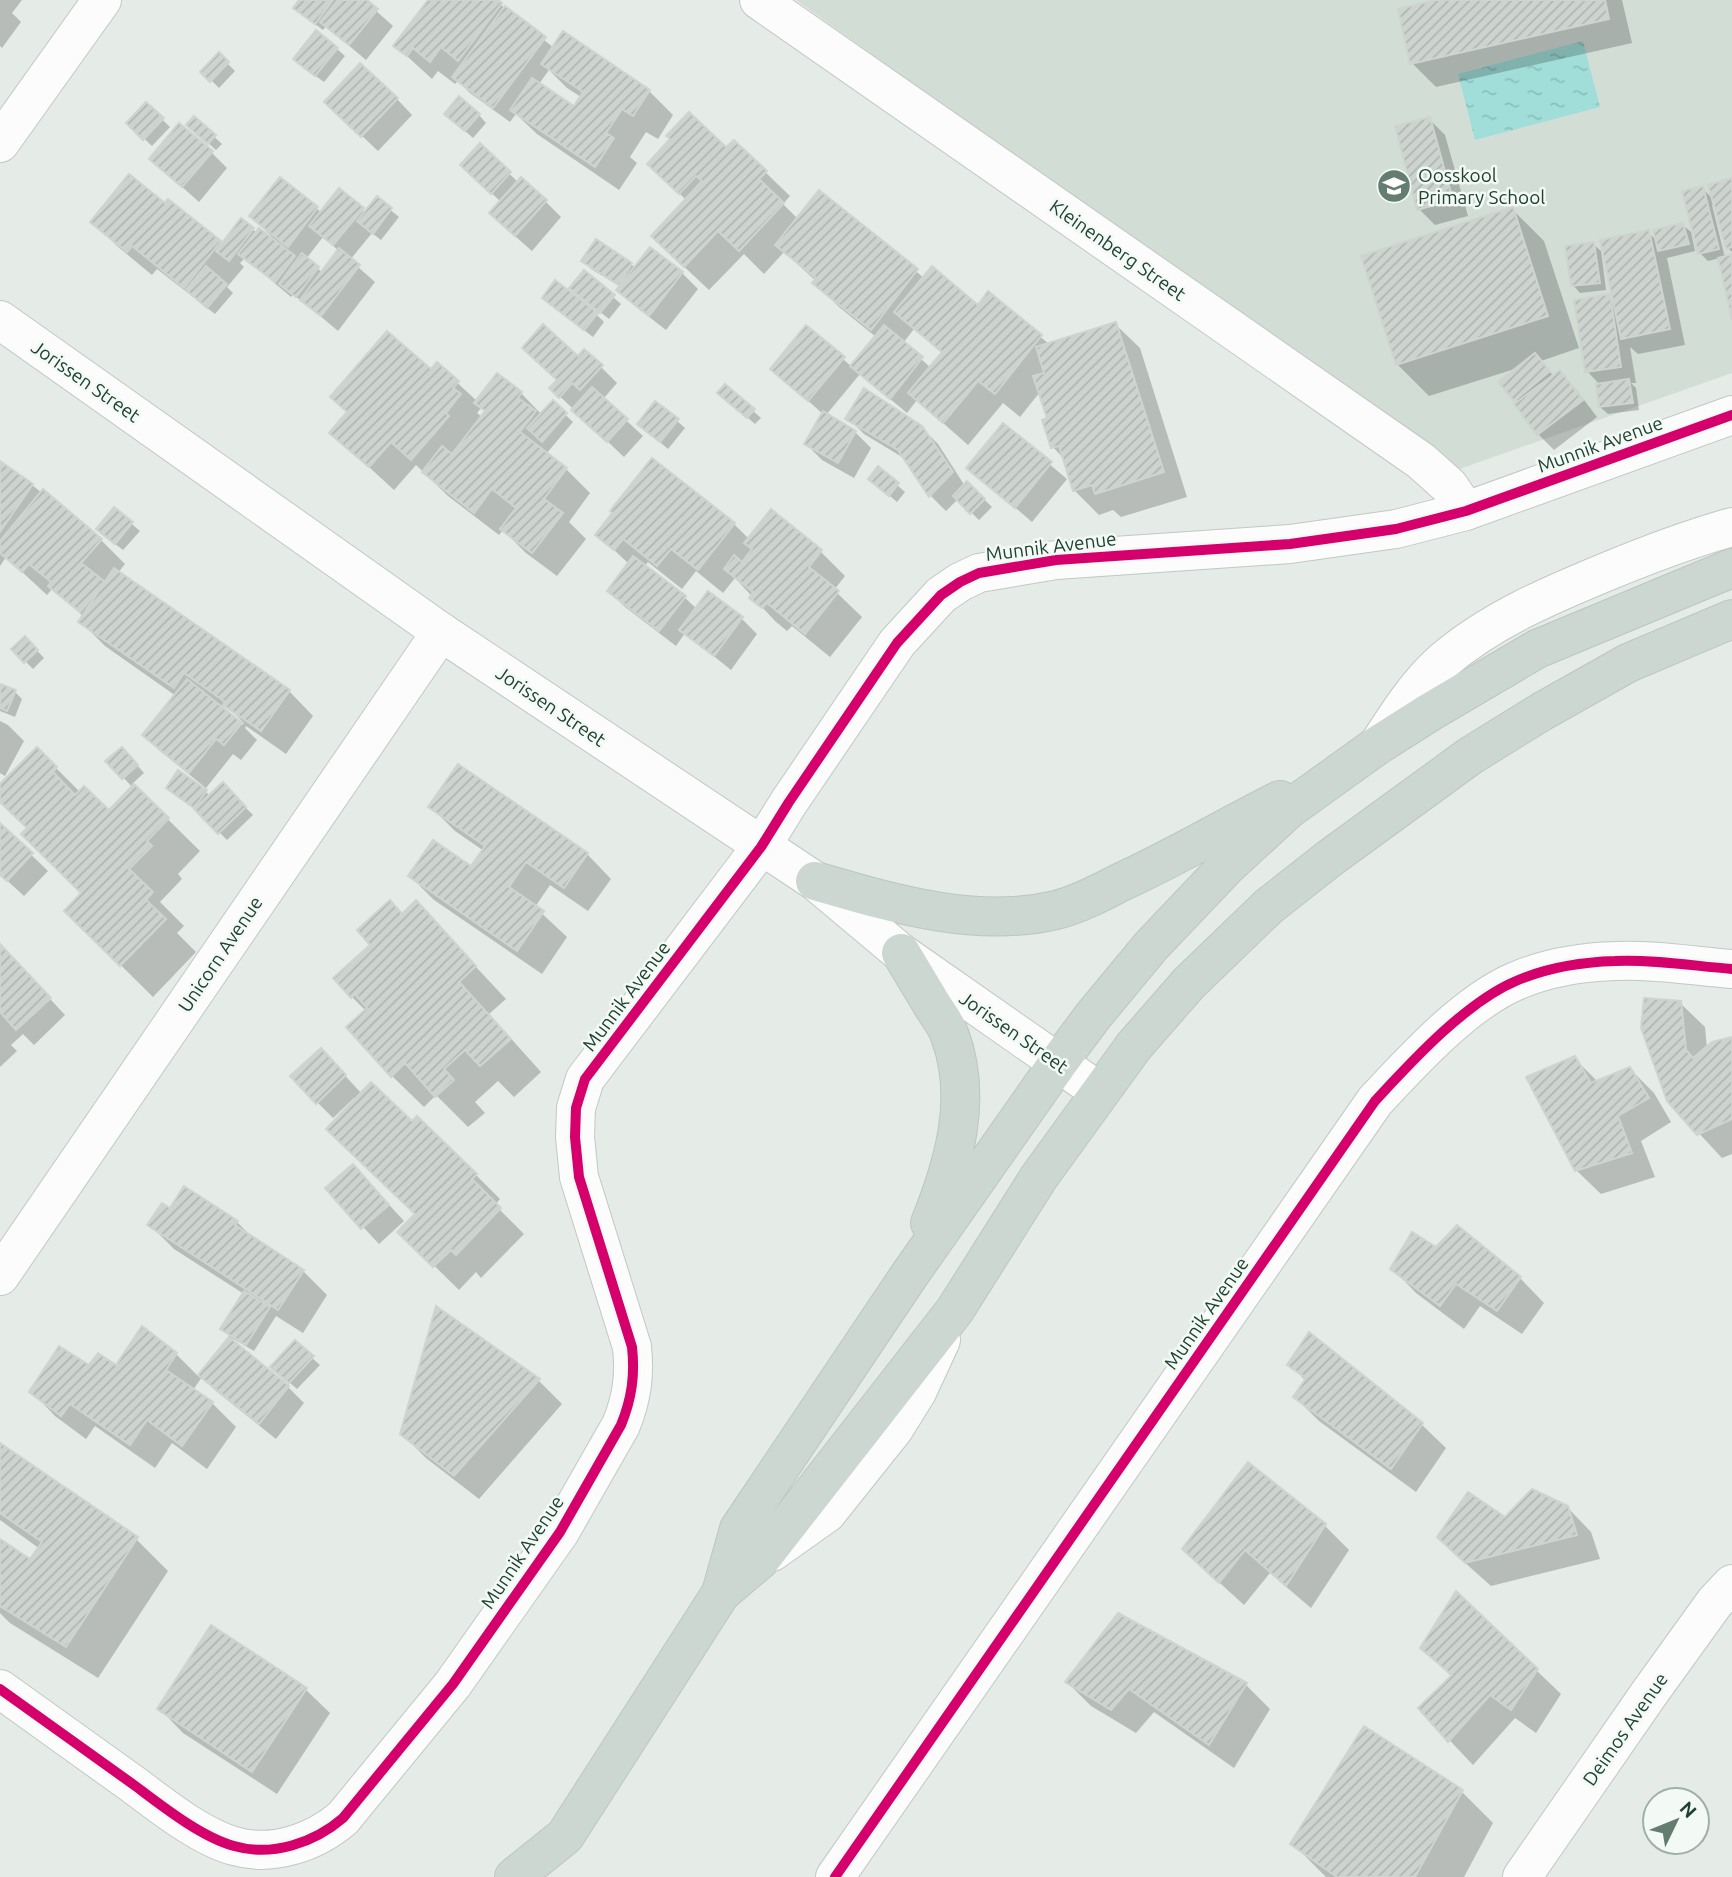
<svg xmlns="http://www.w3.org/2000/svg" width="1732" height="1877" font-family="Ubuntu,sans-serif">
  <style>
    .built { fill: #d2ddd6 }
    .water { fill: url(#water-ripples) }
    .shadow { fill: #0003; fill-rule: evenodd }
    .building { fill: url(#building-hatch); stroke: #ced4d0; stroke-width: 2 }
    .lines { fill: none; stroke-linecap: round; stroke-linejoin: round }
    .minor-casing { stroke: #c2c8c4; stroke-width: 40 }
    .major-casing { stroke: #bcc7c1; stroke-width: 40 }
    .minor { stroke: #fbfcfb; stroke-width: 38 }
    .major { stroke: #cdd7d2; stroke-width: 38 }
    .cycleway-casing { stroke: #f3faf5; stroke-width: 15 }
    .cycleway { stroke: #d6006c; stroke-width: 10 }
    .labels { text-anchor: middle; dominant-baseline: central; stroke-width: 5; stroke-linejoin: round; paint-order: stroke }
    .poi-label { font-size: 19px; fill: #204131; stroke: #f3faf5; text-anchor: start }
    .street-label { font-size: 19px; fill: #204131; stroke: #f3faf5 }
  </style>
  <defs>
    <pattern id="water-ripples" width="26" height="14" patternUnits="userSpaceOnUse" patternTransform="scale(1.75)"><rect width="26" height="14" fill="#a1ded9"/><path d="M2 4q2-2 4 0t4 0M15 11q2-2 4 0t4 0" fill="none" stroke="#8ac0bb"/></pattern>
    <pattern id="building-hatch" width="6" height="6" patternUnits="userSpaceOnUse" patternTransform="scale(1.75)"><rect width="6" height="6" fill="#cdd4d0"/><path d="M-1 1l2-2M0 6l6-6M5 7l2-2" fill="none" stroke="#b0b7b3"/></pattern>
  </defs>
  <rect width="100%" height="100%" fill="#e5ebe7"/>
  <path class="built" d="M796,0H1732V373L1454,471Z"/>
  <path class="water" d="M1583,41L1600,107L1475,140L1458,74Z"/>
  <g class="shadow">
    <path d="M0,0H22L12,13L21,22L2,48L0,46Z"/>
    <path d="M301,0H364L393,26L366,60L326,26L323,30L303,15Z"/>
    <path d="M430,0H495L554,48L564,33L649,91L673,115L658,139L646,132L630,157L637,163L619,190L537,134L516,114L510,122L470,93L458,81L455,84L438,71L432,79L396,46ZM549,70L567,88L581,97L574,108L539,84Z"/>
    <path d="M1444,0H1622L1632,43L1436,87L1412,63Z"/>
    <path d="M337,49L345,56L324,82L302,66Z"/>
    <path d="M219,55L235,71L219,88L203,72Z"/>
    <path d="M397,99L412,115L378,151L342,117Z"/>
    <path d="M146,104L170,127L152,146L128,123Z"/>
    <path d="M479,115L486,123L473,138L454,121Z"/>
    <path d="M194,118L222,144L216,150L196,132Z"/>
    <path d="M1429,119L1445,135L1468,216L1435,225L1419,209Z"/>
    <path d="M734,142L790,196L783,204L798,219L819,192L924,278L978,307L989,294L1049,344L1115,324L1140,348L1187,497L1121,517L1113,510L1099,515L1074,490L1065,460L1053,447L1049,419L1040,392L1020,417L1003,403L968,445L917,400L907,413L860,374L826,415L855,432L871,448L854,478L822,460L806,444L823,414L772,369L806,327L852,367L876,337L839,307L815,283L816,281L784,252L764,274L744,254L709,290L677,260L686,200L650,164L726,150ZM914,329L943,354L931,368L903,343Z"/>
    <path d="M480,146L519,183L546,202L561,217L532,251L507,229L501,202L462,165Z"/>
    <path d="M211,152L227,168L199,202L151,159Z"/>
    <path d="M280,179L322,213L362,210L366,213L377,199L399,217L381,240L372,233L350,260L375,282L338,331L305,303L293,295L291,297L245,258L240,263L244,267L227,287L233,293L215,314L157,269L152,275L117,246L93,222L165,205L168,201L222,245L241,220L257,233L271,240L273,238L251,216ZM323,237L339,251L323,273L306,259Z"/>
    <path d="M1732,180V252L1728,248L1715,204L1712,205L1725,258L1732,256V312L1720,258L1708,261L1700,253L1702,188L1714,200Z"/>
    <path d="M1512,209L1544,241L1579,348L1541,361L1554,377L1559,372L1575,388L1597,417L1554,450L1538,434L1516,405L1519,403L1501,382L1518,368L1429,396L1397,364Z"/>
    <path d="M1683,225L1691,232L1695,251L1667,258L1685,345L1638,354L1630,347L1636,383H1631L1636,388L1639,410L1608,414L1600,407V385L1587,371L1609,296L1615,302L1648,232L1657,241Z"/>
    <path d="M1593,244L1601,251L1606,290L1580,293L1573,285Z"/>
    <path d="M584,261L631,264L635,268L682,273L698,289L666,330L635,306L619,290L621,287L591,269Z"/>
    <path d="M584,272L621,304L609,319L579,295Z"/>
    <path d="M552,305L596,314L604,322L593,337Z"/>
    <path d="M578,358L601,367L617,383L603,399L643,436L624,457L551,388Z"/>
    <path d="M437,364L478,402L521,393L542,415L553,403L573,422L546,454L566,469L590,493L569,522L586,539L557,576L526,553L503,530L499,535L448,496L416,465L394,490L332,433L431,372ZM481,408L486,412L482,417L477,413Z"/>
    <path d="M727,400L753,411L761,418L755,424Z"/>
    <path d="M848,418L921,427L938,444L965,486L967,483L992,507L979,520L958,499L946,511L931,496L907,460L864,434Z"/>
    <path d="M677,421L685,428L668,449L647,431Z"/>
    <path d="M1003,425L1067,479L1032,522L968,467Z"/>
    <path d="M0,463L32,485L101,540L125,564L118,573L289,691L313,716L286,754L246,726L245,728L257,740L241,760L233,754L206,788L160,751L145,735L176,696L105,646L81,622L84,617L53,588L47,595L6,557L0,566ZM222,705L235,714L244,723L242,725L220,708Z"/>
    <path d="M897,485L905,492L897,502L878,486Z"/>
    <path d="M114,509L140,531L123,550L105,536Z"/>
    <path d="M771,512L821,552L845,576L834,590L862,617L830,657L792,626L787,631L775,621L735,578L723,593L696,571L682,589L648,562L644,567L684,597L697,609L741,618L757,634L731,670L685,633L676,646L625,607L609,591L629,564L597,534L734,524L749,539Z"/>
    <path d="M25,638L44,658L33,669L13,649Z"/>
    <path d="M0,686L15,692L22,699L15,717L0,711Z"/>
    <path d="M0,721L8,725L24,741L5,776L0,773Z"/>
    <path d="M37,749L80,792L109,812L133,788L108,761L129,756L144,773L132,784L200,851L178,874L182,879L160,902L184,926L177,933L196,952L153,997L66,911L84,894L29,829L0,800V787Z"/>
    <path d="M223,785L253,815L227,840L200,813L168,788L204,790L210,796Z"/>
    <path d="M431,807L587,854L611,879L588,911L550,885L535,907L567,937L542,974L434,900L410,876L472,868L484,851L455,831Z"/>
    <path d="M0,825L48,871L24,896L0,874Z"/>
    <path d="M416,903L506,999L489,1014L541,1072L514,1097L498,1081L475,1102L485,1113L468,1127L436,1095L424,1107L392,1076L366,1011L352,997L403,915Z"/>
    <path d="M0,945L65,1015L34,1045L23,1034L11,1045L17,1051L0,1067Z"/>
    <path d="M1680,1003L1705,1027L1707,1049L1732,1039V1154L1722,1158L1668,1100Z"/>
    <path d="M1574,1058L1598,1082L1630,1069L1654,1093L1671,1122L1641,1141L1655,1177L1601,1194L1576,1170Z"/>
    <path d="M336,1066L362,1094L412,1124L476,1175L500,1199L495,1205L524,1234L481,1278L476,1272L459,1290L400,1232L417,1215L356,1100L354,1098L333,1118L317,1102Z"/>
    <path d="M368,1182L404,1221L379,1244L327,1188Z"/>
    <path d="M170,1210L237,1222L256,1241L303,1271L327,1295L303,1333L276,1316L254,1351L230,1337L223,1329L244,1294L174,1249L150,1225Z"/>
    <path d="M1457,1227L1520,1278L1544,1303L1522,1334L1480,1306L1464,1329L1416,1293L1392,1268L1436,1250Z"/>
    <path d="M229,1340L288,1387L304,1403L276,1439L216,1391L202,1377L193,1390L212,1403L236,1427L207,1469L172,1443L155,1468L95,1426L86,1439L55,1416L31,1391L89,1367L116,1368L176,1354L199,1377Z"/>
    <path d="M312,1358L320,1365L297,1389L280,1374Z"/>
    <path d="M1289,1364L1421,1424L1446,1448L1416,1492L1319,1421L1295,1397L1306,1381Z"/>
    <path d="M538,1380L562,1404L479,1499L426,1458L402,1434Z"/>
    <path d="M0,1445L136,1539L168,1571L98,1678L10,1623L0,1613V1541L31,1562L40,1549L0,1520Z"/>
    <path d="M1248,1465L1325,1526L1349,1550L1311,1608L1270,1573L1244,1605L1209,1573Z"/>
    <path d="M1567,1507L1591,1532L1600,1559L1491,1586L1463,1561L1506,1520Z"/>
    <path d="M1119,1616L1246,1685L1270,1709L1234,1768L1154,1712L1136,1733L1091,1706L1067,1682Z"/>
    <path d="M1422,1648L1536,1670L1561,1694L1536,1733L1515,1718L1473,1765L1420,1709L1452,1677Z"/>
    <path d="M305,1689L330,1713L277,1794L183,1733L159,1708Z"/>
    <path d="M1461,1791L1493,1823L1464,1877H1326L1292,1843Z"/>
  </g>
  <g class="building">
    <path d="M299,0H333L315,24L293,8Z"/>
    <path d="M338,0H367L378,9L349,45L320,22Z"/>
    <path d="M428,0H498L502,3L458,61L441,47L430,62L413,48L407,56L393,46Z"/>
    <path d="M1436,0H1605L1609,19L1410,64L1398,9Z"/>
    <path d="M505,6L546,37L493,108L452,77Z"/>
    <path d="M316,30L338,48L315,76L293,59Z"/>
    <path d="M563,31L650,90L633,116L622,109L606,133L614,138L595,167L510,110L532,78L574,106L583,92L541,64Z"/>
    <path d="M219,52L229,62L210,82L200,72Z"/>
    <path d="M360,63L398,98L361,137L324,102Z"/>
    <path d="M459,96L480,114L465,131L444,114Z"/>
    <path d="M146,102L164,118L143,140L126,123Z"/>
    <path d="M689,112L726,147L734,140L767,171L759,179L784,203L739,251L718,231L684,267L651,236L702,181L696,176L679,194L647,164L670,139L666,136Z"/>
    <path d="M194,116L216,135L208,144L186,125Z"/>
    <path d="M1430,117L1453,200L1417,210L1395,126Z"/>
    <path d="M179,123L213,151L182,187L149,159Z"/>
    <path d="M480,143L511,172L491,194L460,165Z"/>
    <path d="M129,174L165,203L168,199L221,241L184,288L132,246L127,252L90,222Z"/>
    <path d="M280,177L318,207L288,247L249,216Z"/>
    <path d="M521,177L547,200L515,236L489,213Z"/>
    <path d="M1732,178V247L1726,249L1708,185Z"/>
    <path d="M1703,186L1719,249L1698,254L1682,191Z"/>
    <path d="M339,188L364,208L333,245L309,226Z"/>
    <path d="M819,190L918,269L871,330L812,283L816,278L775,245Z"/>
    <path d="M377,196L392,208L373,234L357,221Z"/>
    <path d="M1513,207L1548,316L1396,365L1361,256Z"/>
    <path d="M241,218L254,228L229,261L216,251Z"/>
    <path d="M1683,223L1689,244L1658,251L1653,230Z"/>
    <path d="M259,228L295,256L275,282L238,254Z"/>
    <path d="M1649,230L1670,329L1621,339L1600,240Z"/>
    <path d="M596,239L632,263L619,285L581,261Z"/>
    <path d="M1594,242L1600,283L1571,286L1565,246Z"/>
    <path d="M650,247L683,272L649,316L616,290Z"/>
    <path d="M339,248L360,265L321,316L300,300Z"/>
    <path d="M302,253L319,267L296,297L279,284Z"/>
    <path d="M1732,254V320L1718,258Z"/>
    <path d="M206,266L227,284L207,308L186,290Z"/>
    <path d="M932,266L978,305L988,291L1042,335L995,394L978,381L943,423L908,393L942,352L894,312Z"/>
    <path d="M584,270L615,295L600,313L569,288Z"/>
    <path d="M555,280L598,313L584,330L542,298Z"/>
    <path d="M1610,294L1621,367L1585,372L1574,300Z"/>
    <path d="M1116,322L1164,472L1095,494L1092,485L1073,491L1059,446L1051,448L1042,420L1047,418L1033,376L1044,373L1036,347Z"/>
    <path d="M543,324L578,356L584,349L603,365L580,390L572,383L559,398L549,388L557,380L522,348Z"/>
    <path d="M806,325L845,357L808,401L770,369Z"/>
    <path d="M884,325L923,357L890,399L850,366Z"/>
    <path d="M387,331L431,369L437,362L459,381L453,388L461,394L446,413L449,416L411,460L391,442L369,467L329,433L347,412L330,397Z"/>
    <path d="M1535,353L1550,371L1514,401L1498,382Z"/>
    <path d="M1560,370L1583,400L1537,435L1514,404Z"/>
    <path d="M497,373L522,392L518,398L536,411L520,432L567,468L544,499L563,513L532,553L500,529L516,508L492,489L474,513L422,472L442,446L452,454L485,411L474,403Z"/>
    <path d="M1629,379L1633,403L1599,407L1596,384Z"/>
    <path d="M725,384L755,409L747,418L717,393Z"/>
    <path d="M592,387L628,419L607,442L571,410Z"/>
    <path d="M864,388L922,426L953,472L929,497L898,450L845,419Z"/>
    <path d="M553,400L567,413L542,442L527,428Z"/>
    <path d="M655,401L679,419L660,442L637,424Z"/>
    <path d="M823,411L856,431L838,463L804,444Z"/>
    <path d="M1003,423L1052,462L1015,508L966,468Z"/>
    <path d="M652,458L735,523L698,570L671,549L657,566L623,539L614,550L595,535L612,513L610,511Z"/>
    <path d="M0,461L33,484L0,532Z"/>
    <path d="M878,466L899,483L889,496L868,479Z"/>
    <path d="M967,481L985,499L970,514L953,496Z"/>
    <path d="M43,489L102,539L81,563L105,582L80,612L48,586L51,582L29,564L22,572L0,553V541Z"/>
    <path d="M114,507L133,522L115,544L96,529Z"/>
    <path d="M771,509L822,550L809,567L839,591L805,634L767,603L762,608L749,598L753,592L724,569L734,555L742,562L752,549L744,543Z"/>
    <path d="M633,556L686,596L659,631L607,591Z"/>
    <path d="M114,568L290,690L261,731L223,705L225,702L184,673L174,688L78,622Z"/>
    <path d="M708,591L743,617L714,656L679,630Z"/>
    <path d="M25,636L38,650L24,663L11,649Z"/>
    <path d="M187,679L242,723L224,745L216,739L189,773L142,735Z"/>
    <path d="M0,684L16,690L7,711L0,708Z"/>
    <path d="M37,747L57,767L53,772L75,795L84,786L109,810L134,784L169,818L147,841L152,846L129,869L153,892L146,900L166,919L120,966L64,911L81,893L21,834L27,828L0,802V784Z"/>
    <path d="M122,747L138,765L122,779L105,761Z"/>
    <path d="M458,764L588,853L564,888L526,862L509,887L544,911L517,951L408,876L433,840L471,866L485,846L428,807Z"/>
    <path d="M178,770L207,790L194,808L166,788Z"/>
    <path d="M223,782L246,807L218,834L194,809Z"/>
    <path d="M0,823L33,853L7,881L0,875Z"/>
    <path d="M390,900L402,914L416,900L476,966L459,982L511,1039L480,1066L465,1050L444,1069L454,1080L435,1097L405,1063L391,1077L346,1027L367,1008L355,994L351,998L333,978L370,945L357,930Z"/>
    <path d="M0,944L51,998L16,1030L0,1012Z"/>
    <path d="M1644,998L1681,1001L1686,1050L1693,1058L1712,1042L1732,1037V1119L1697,1135L1667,1101L1641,1028Z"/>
    <path d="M321,1048L346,1075L316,1104L290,1076Z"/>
    <path d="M1575,1056L1591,1083L1630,1067L1649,1098L1618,1116L1632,1153L1575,1171L1526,1077Z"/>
    <path d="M371,1082L412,1121L417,1116L477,1174L472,1179L501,1208L456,1255L451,1250L433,1267L397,1232L415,1214L326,1129Z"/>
    <path d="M353,1164L389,1205L361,1229L325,1188Z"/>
    <path d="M184,1186L238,1221L235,1225L304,1270L278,1310L147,1225L162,1203L170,1208Z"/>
    <path d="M1457,1225L1521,1277L1497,1311L1456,1284L1440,1306L1390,1269L1412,1232L1436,1247Z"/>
    <path d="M244,1291L270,1307L246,1345L220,1329Z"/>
    <path d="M436,1306L540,1379L454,1476L400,1434Z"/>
    <path d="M142,1326L177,1353L166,1370L213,1402L182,1446L147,1420L130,1445L70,1404L61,1416L29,1392L59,1346L89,1365L98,1353L116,1365Z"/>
    <path d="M1309,1332L1423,1423L1391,1469L1293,1397L1306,1378L1287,1365Z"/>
    <path d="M229,1337L289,1386L259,1424L198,1375Z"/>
    <path d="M295,1340L314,1356L289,1383L270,1367Z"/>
    <path d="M0,1443L138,1537L66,1647L0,1606V1539L30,1559L42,1542L0,1513Z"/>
    <path d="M1248,1462L1326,1524L1286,1586L1245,1550L1219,1583L1182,1549Z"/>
    <path d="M1532,1489L1568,1506L1577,1535L1465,1563L1437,1537L1468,1492L1505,1517Z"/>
    <path d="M1456,1591L1538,1669L1511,1710L1490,1695L1448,1742L1418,1708L1452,1675L1420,1648Z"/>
    <path d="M1118,1613L1247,1683L1209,1745L1129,1689L1111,1710L1065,1682Z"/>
    <path d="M211,1625L307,1688L252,1772L157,1709Z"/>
    <path d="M1364,1726L1463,1790L1415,1877H1337L1290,1844Z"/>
  </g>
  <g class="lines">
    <g class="minor-casing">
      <g id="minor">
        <path d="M759,0L1421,461L1449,486L1466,511"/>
        <path d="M0,143L102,0"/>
        <path d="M0,320L441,632L815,881L901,953L1100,1092"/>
        <path d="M1378,745C1397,716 1416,685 1443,661C1491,620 1548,596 1606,572C1647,555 1689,539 1732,527"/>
        <path d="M0,1276L441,632"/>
        <path d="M772,1552L827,1513L894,1429L917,1392L941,1340"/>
        <path d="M0,1689C45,1721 89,1753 134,1785C162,1806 201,1837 234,1846C272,1857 314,1843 343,1818L453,1684L560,1532L621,1425C632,1398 635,1375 632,1347L579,1177L575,1137L576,1108L585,1079L761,847L789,802L897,643L941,595L960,582L979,573L1056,560L1290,544L1396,529L1466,511L1732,415"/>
        <path d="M835,1877L1375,1101C1412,1061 1466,1002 1516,981C1546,968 1583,962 1615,961C1652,959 1694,966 1732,969"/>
        <path d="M1522,1877L1648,1695L1715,1602L1732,1584"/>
      </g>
    </g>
    <g class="major-casing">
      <g id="major">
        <path d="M815,881C891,903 976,929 1056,910C1077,905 1100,893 1119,883C1174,858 1226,827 1280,800"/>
        <path d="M901,953C912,971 923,990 934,1008C940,1017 947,1026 950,1036C973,1098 954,1164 930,1223"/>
        <path d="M721,1593L760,1560L955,1310L1039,1177L1134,1046L1189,983L1269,906L1330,858L1470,756L1541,712L1628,663L1732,619"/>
        <path d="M514,1877L565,1836L721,1593L739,1529L908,1277L1058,1063L1093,1016L1151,946L1227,866L1289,809L1378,745L1430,712L1537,649L1732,568"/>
      </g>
    </g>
    <use href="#minor" class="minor"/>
    <use href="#major" class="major"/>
    <g class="cycleway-casing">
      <g id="cycleway">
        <path d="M0,1689C45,1721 89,1753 134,1785C162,1806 201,1837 234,1846C272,1857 314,1843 343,1818L453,1684L560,1532L621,1425C632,1398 635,1375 632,1347L579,1177L575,1137L576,1108L585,1079L761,847L789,802L897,643L941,595L960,582L979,573L1056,560L1290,544L1396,529L1466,511L1732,415"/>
        <path d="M835,1877L1375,1101C1412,1061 1466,1002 1516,981C1546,968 1583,962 1615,961C1652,959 1694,966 1732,969"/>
      </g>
    </g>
    <use href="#cycleway" class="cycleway"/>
  </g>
  <defs>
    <g id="school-disc" transform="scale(1.75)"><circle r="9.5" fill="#657c71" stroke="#f3faf5"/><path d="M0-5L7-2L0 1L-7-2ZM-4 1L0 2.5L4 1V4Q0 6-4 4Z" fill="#fff"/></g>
  </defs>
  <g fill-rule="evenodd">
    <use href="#school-disc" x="1394" y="186"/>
  </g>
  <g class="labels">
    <g class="poi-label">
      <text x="1418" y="175">Oosskool<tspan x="1418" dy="22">Primary School</tspan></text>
    </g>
    <g class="street-label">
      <text transform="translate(1118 250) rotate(35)">Kleinenberg Street</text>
      <text transform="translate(86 381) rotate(35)">Jorissen Street</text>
      <text transform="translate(1600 444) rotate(-20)">Munnik Avenue</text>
      <text transform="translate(1051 546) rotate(-7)">Munnik Avenue</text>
      <text transform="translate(551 706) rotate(34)">Jorissen Street</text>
      <text transform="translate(220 954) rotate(-56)">Unicorn Avenue</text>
      <text transform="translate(626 996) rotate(-53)">Munnik Avenue</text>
      <text transform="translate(1014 1032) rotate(35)">Jorissen Street</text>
      <text transform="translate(1206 1313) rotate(-55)">Munnik Avenue</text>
      <text transform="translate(522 1552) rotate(-56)">Munnik Avenue</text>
      <text transform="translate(1625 1729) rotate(-55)">Deimos Avenue</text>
    </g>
  </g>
  <g transform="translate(1676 1821) rotate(47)"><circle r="33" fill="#f3faf5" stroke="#9fb0a7" stroke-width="2"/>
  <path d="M0-5L12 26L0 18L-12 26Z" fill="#657c71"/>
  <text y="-10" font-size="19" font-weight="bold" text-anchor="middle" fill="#204131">N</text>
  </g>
</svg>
